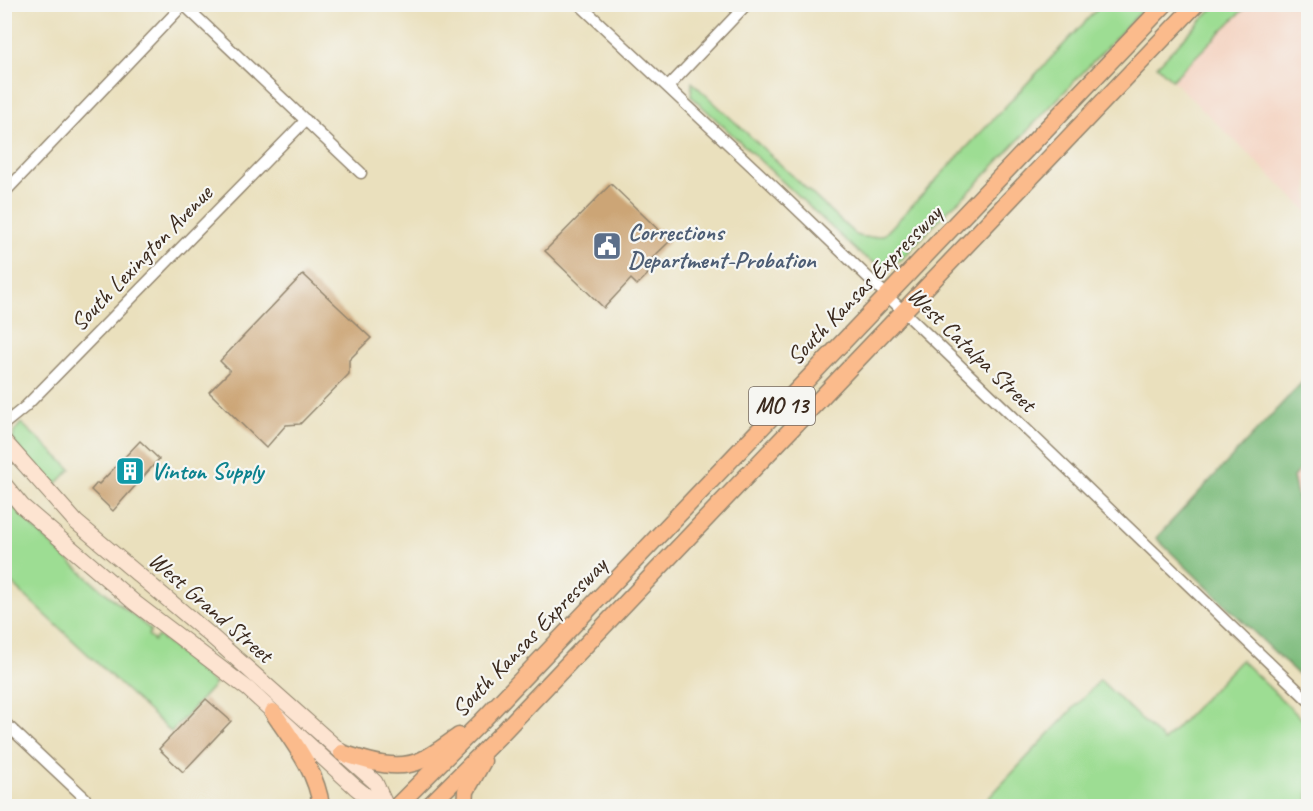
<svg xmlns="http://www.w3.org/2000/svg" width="1313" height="811" font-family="Caveat,sans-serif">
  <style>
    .built { fill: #f4d3c1 }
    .green { fill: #9ddd93; stroke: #6c8458; stroke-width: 1.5 }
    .forest { fill: #7ebc7d; stroke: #5c734e; stroke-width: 1.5 }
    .building { fill: #cca576 }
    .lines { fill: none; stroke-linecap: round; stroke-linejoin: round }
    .minor-casing { stroke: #92856e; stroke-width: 13 }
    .secondary-casing { stroke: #92856e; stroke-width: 17 }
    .primary-casing { stroke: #92856e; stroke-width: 19 }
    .minor { stroke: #fff; stroke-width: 10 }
    .secondary { stroke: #fde4d1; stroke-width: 15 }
    .primary { stroke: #fbbb8c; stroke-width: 16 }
    .labels { text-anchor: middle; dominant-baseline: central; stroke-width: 4.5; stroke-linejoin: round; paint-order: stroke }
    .shield { fill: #f6f6f2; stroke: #73675e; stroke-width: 1.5 }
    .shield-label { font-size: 22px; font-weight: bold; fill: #3b2a1e }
    .service-label { font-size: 24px; font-weight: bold; fill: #4e5e75; stroke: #f6f6f2; text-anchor: start }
    .street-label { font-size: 24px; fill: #3b2a1e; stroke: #f6f6f2 }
    .culture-label { font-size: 24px; font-weight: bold; fill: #0d838f; stroke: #f6f6f2; text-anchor: start }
  </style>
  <rect width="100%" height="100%" fill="#f6f6f2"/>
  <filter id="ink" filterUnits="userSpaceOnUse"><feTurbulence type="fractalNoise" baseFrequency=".0167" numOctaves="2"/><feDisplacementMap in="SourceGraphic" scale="12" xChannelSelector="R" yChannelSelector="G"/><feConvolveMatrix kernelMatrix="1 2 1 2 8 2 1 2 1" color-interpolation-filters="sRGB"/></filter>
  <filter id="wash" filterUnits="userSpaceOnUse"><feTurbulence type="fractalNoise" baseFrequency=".008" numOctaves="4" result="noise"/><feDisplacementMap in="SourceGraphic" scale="24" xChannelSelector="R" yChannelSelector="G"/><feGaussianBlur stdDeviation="1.35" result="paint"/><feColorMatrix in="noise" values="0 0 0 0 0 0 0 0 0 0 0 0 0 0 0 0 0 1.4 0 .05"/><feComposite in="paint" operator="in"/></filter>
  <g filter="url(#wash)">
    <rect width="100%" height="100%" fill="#eae0bd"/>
    <g class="built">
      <path d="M1248,5H1308V212L1172,80Z"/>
      <path d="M1308,461V512L1298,500L1293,476Z"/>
    </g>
    <g class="green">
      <path d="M1101,5H1147L969,192L949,209L901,260C883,269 872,263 858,252L691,96L692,82L856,235C867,239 874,238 885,234Z"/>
      <path d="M1216,5H1248L1172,80L1157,66Z"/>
      <path d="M21,423L71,469L52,488L13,441L14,432Z"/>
      <path d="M4,497C49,546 99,588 151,630L148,635L154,641L158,636C178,651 195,669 215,684L171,732L5,577Z"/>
      <path d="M1241,660L1308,725V806H981L1100,680L1164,741Z"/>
    </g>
    <path class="forest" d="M1308,376V461L1293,477L1298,500L1308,512V684L1156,538Z"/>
    <g id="blocks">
      <g class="building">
        <path d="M611,184L670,241L642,268L648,274L637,285L631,279L604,308L545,251Z"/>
        <path d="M303,274L371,338L349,360V374L300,424L286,425L266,448L209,392L230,371L220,361Z"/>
        <path d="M140,441L159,459L113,511L91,490L97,483L99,484Z"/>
        <path d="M206,699L231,721L183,772L159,749Z"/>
      </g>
    </g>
  </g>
  <g filter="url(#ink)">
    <use href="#blocks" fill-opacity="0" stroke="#92856e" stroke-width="1.5"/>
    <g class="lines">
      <g class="minor-casing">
        <g id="minor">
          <path d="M183,4L361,173"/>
          <path d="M579,4L774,187L1308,700"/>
          <path d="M668,87L747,4"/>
          <path d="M4,193L183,5"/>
          <path d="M4,424L25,407L306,120"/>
          <path d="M4,722L85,798"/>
        </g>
      </g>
      <g class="secondary-casing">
        <g id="secondary">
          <path d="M4,441L76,522L210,635L375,782L386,806"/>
          <path d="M4,484L22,506L135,603L248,689L355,787L379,806"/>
        </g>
      </g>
      <g class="primary-casing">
        <g id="primary">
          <path d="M273,712C292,741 317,771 321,806"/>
          <path d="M342,753C367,761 396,772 422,760C435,754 447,744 459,736"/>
          <path d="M397,806L480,723L1165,4"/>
          <path d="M429,806L502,733L1196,4"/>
          <path d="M465,806L466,791L483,761"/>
        </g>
      </g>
      <use href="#minor" class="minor"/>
      <use href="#secondary" class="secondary"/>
      <use href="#primary" class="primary"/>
    </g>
  </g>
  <defs>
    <g id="civic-square" transform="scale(1.5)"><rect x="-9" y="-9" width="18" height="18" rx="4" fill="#5c6f8a" stroke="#f6f6f2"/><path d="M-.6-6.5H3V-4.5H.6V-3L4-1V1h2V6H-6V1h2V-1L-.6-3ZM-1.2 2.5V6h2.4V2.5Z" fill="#fff"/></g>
    <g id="building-square" transform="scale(1.5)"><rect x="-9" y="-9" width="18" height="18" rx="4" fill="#0f9aa8" stroke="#f6f6f2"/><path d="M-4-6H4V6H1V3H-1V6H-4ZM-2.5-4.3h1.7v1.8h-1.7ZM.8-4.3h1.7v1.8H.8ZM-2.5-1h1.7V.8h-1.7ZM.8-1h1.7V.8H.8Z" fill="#fff"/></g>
  </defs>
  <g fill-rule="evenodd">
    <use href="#civic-square" x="607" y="246"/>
    <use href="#building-square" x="130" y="471"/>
  </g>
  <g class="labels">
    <rect class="shield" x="749" y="387" width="66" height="38" rx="4.5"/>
    <g class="shield-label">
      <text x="782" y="406">MO 13</text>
    </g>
    <g class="service-label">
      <text x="628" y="232">Corrections<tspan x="628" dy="28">Department-Probation</tspan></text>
    </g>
    <g class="street-label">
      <text transform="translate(141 258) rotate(-46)">South Lexington Avenue</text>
      <text transform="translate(864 285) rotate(-46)">South Kansas Expressway</text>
      <text transform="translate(972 349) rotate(44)">West Catalpa Street</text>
      <text transform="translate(211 607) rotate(41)">West Grand Street</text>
      <text transform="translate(529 637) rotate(-46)">South Kansas Expressway</text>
    </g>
    <g class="culture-label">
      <text x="151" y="471">Vinton Supply</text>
    </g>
  </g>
  <rect width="1313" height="811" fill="none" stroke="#f6f6f2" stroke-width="24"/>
</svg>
